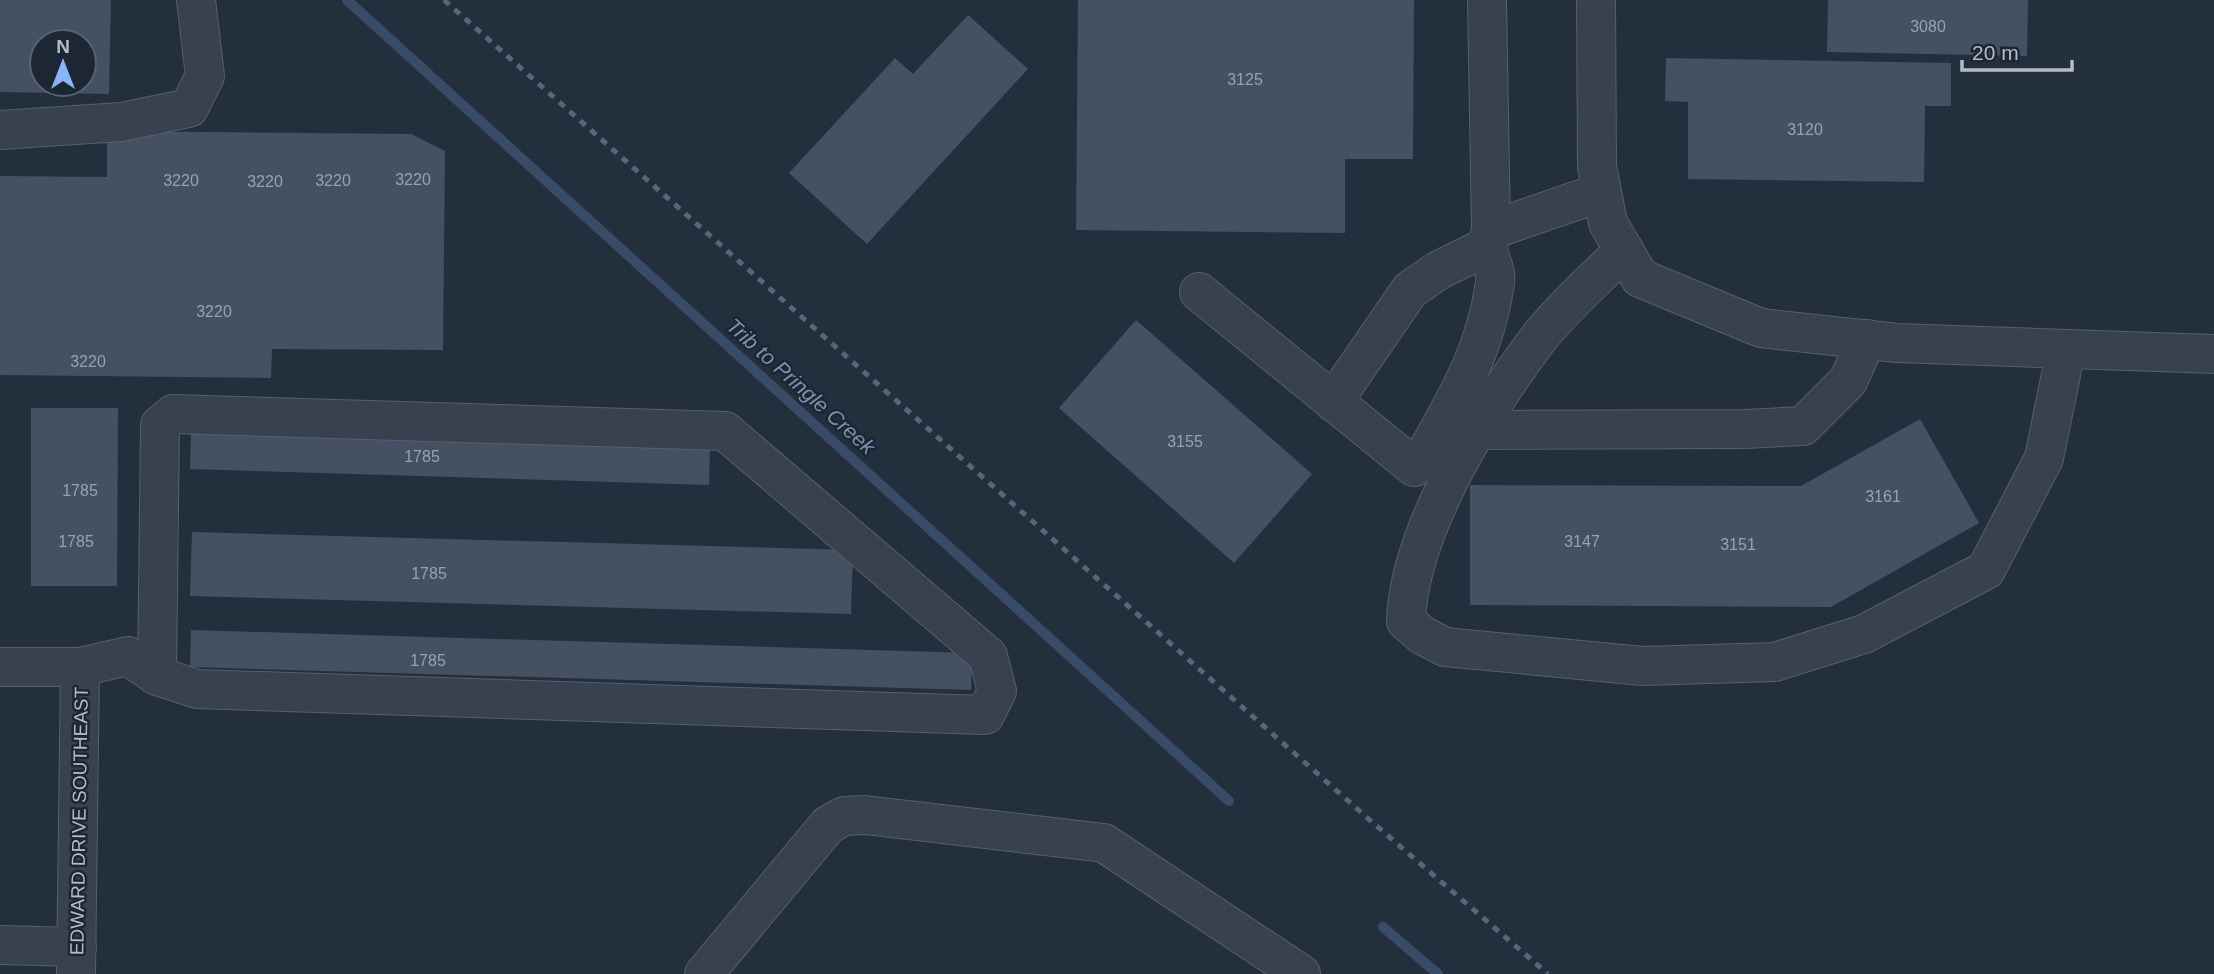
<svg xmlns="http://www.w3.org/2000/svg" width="2214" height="974" font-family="Helvetica,sans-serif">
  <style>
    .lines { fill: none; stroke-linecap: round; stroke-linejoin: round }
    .stream { stroke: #394c67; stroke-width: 10 }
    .building { fill: #455162; fill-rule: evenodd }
    .minor-casing { stroke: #565f6c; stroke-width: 40 }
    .minor { stroke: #38414e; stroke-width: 38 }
    .rail { stroke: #5a6575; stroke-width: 5; stroke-dasharray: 7 7; stroke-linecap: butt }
    .labels { text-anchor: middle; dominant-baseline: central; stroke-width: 5; stroke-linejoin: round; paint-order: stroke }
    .number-label { font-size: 16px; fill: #98a1af }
    .street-label { font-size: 19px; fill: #b4bcc9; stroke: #1d2633 }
    .water-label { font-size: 21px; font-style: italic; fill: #7c92b1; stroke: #1d2633 }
  </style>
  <rect width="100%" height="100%" fill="#242f3e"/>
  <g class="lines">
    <g class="stream">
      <path d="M347,0L1229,801"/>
      <path d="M1383,927L1438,974"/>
    </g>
  </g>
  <g class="building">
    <path d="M0,0H111L109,94L0,92ZM42,42H84V84H42Z"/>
    <path d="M1078,0H1414L1413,159H1345V233L1076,230Z"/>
    <path d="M1828,0H2028L2027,56L1827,52Z"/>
    <path d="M968,15L1028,69L867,244L789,173L895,58L913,74Z"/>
    <path d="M1666,58L1951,63V106H1925L1924,182L1688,179V102L1665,101Z"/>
    <path d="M107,131L411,134L445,151L443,350L272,349L271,378L0,375V176L107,177Z"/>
    <path d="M1136,320L1312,474L1234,563L1059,408Z"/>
    <path d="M31,408H118L117,586H31Z"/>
    <path d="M1920,419L1979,523L1831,607L1470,605V485L1801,486Z"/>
    <path d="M191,428L710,443L709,485L190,469Z"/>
    <path d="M192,532L853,550L851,614L190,596Z"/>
    <path d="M191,630L972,653L971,690L190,667Z"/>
  </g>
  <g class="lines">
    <g class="minor-casing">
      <g id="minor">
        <path d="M1487,0L1491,230L1602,192"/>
        <path d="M1596,0L1597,166L1608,223L1640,278L1761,328L1897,343L2214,354"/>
        <path d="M0,130L121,122L189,108L205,76L196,0"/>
        <path d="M1624,250C1596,279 1563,307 1538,339C1484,411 1409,530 1406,621L1422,635L1445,647L1643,666L1775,662L1864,634L1986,570L2044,458L2066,350"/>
        <path d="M1199,292L1414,467L1423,458C1457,398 1485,352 1495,283C1498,263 1482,258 1491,230"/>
        <path d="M1333,402L1410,290L1439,270L1486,247"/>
        <path d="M1478,430L1746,429L1803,426L1848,381L1867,339"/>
        <path d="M0,667H80L128,656L157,676L197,689L985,715L997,691L988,656L725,431L173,414L160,425L157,676"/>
        <path d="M0,945L77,947"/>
        <path d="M76,974L80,667"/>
        <path d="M704,974L828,825L844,816L865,815L1104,843L1301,974"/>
      </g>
    </g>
    <use href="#minor" class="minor"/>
    <path class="rail" d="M444,0L1372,822L1548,974"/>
  </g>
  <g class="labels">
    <g class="number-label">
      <text x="1928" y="26">3080</text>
      <text x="1245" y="79">3125</text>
      <text x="1805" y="129">3120</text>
      <text x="413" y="179">3220</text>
      <text x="181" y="180">3220</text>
      <text x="333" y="180">3220</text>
      <text x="265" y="181">3220</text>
      <text x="214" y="311">3220</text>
      <text x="88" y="361">3220</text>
      <text x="1185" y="441">3155</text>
      <text x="422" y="456">1785</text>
      <text x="80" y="490">1785</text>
      <text x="1883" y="496">3161</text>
      <text x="76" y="541">1785</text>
      <text x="1582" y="541">3147</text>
      <text x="1738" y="544">3151</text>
      <text x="429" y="573">1785</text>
      <text x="428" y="660">1785</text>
    </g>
    <g class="street-label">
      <text transform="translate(79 821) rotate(-89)">EDWARD DRIVE SOUTHEAST</text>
    </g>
    <g class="water-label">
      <text transform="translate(801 386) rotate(42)">Trib to Pringle Creek</text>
    </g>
  </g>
  <g transform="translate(63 63)"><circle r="33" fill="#1d2633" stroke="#59626f" stroke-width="2"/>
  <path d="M0-5L12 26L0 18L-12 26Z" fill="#8ab4f8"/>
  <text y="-10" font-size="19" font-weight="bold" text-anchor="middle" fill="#b4bcc9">N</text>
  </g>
  <path d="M1962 60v10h110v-10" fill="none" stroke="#b4bcc9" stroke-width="3.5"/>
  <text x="1972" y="60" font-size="21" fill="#b4bcc9" stroke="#1d2633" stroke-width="5" paint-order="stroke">20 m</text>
</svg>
